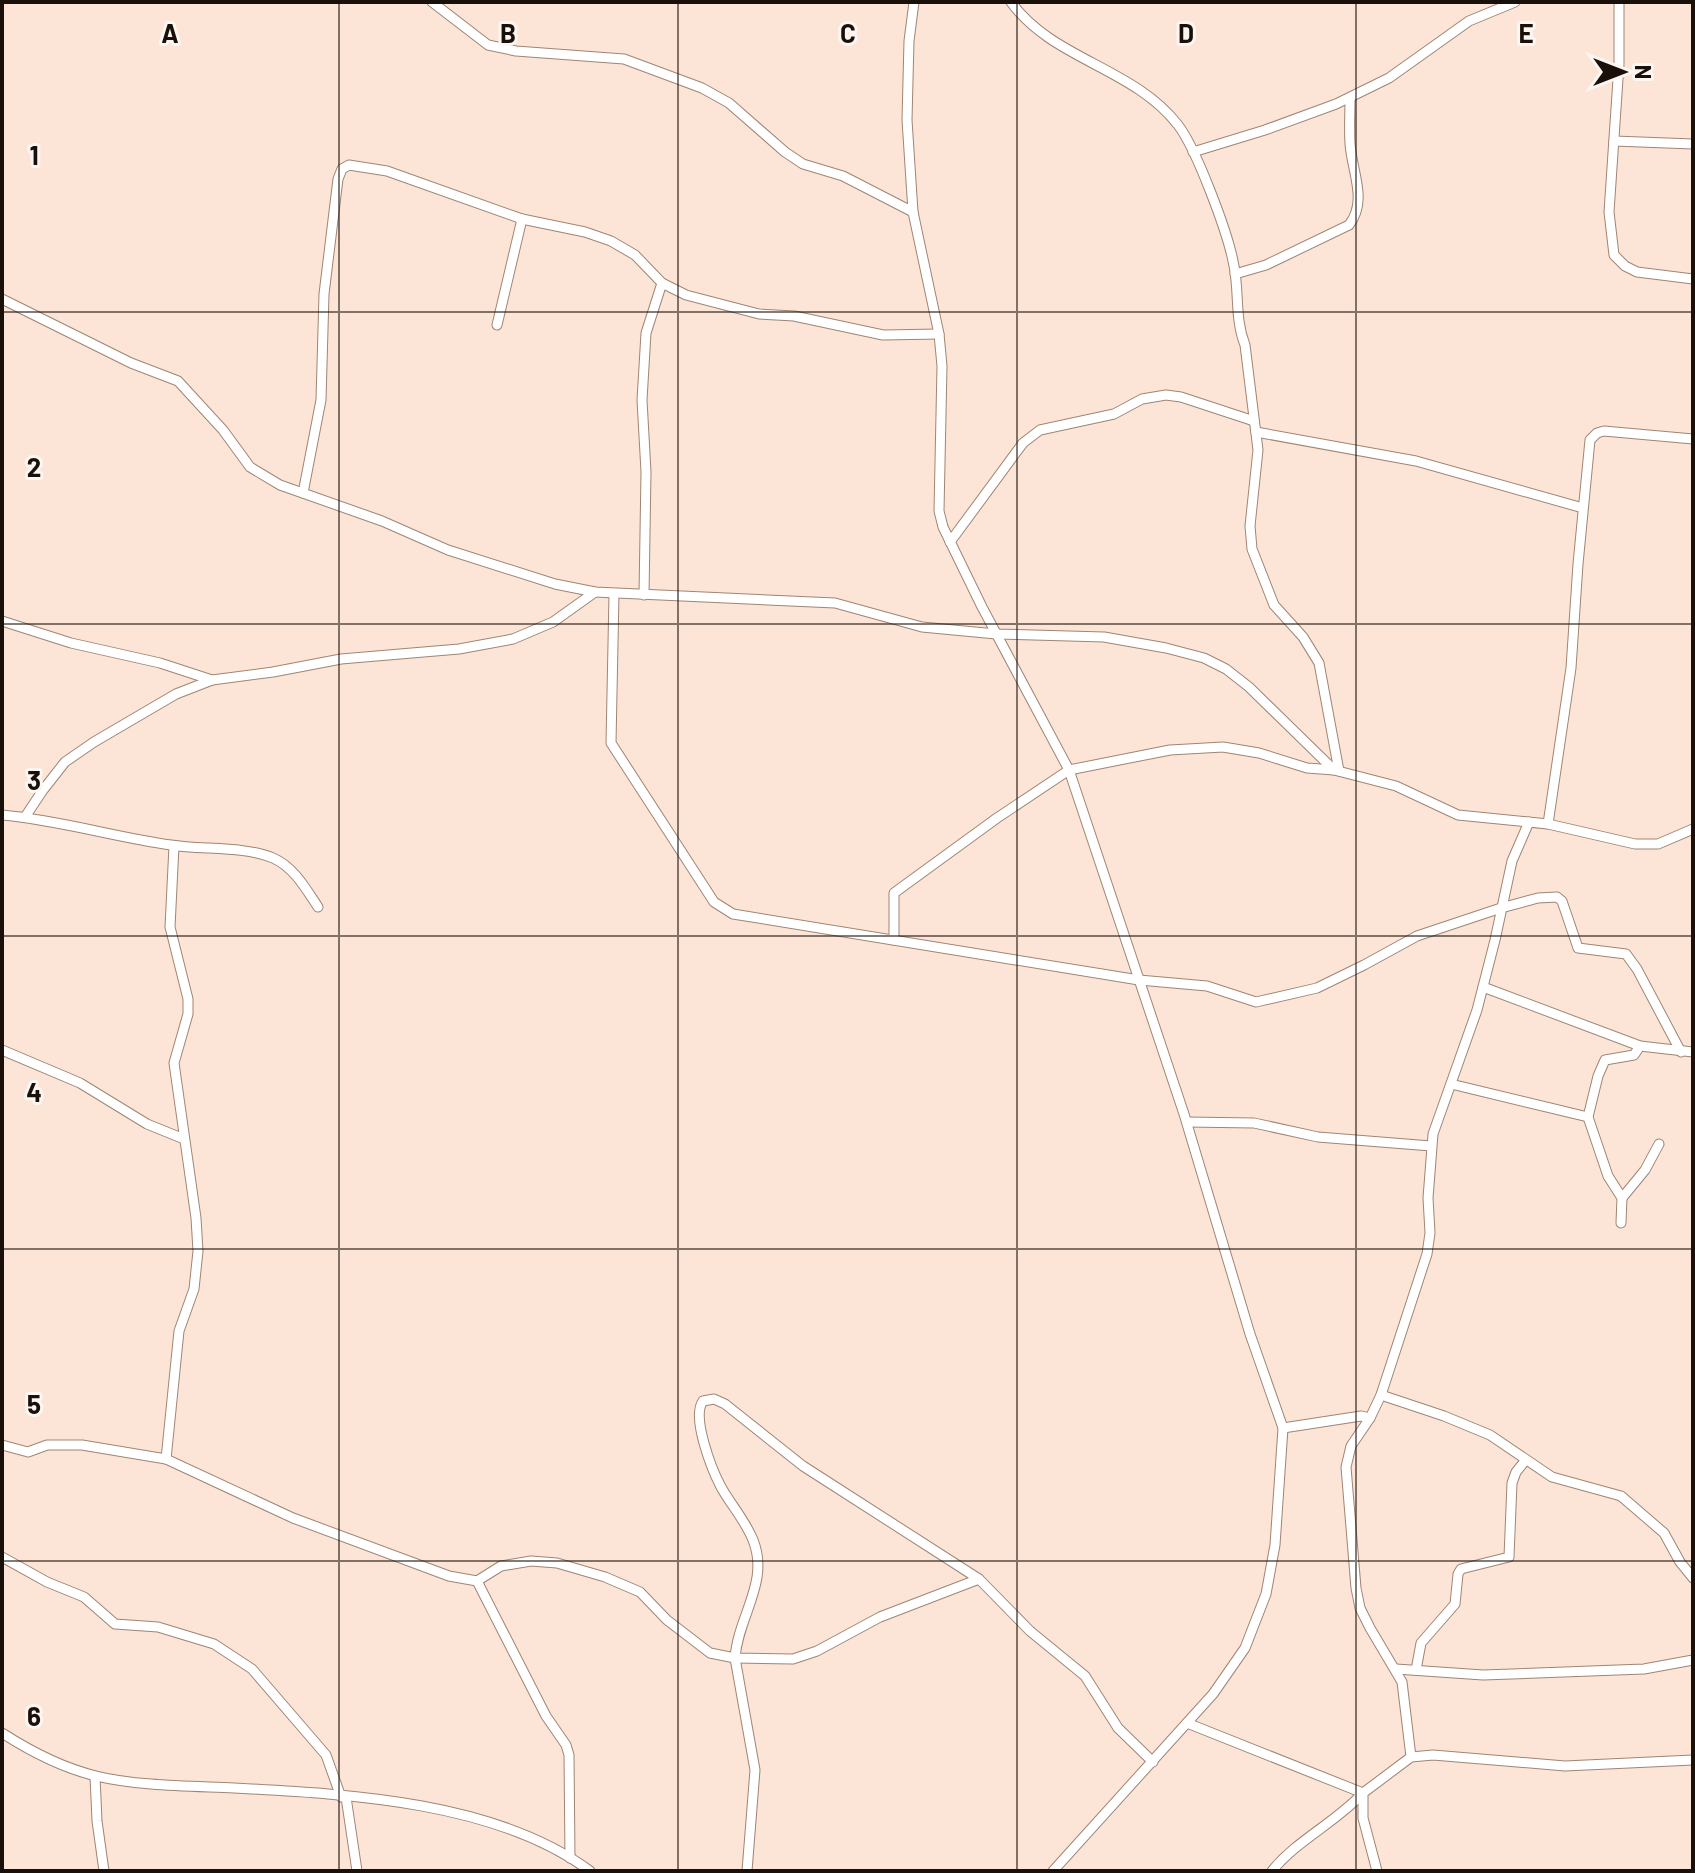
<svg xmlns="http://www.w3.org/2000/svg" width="1695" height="1873" font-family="Barlow,sans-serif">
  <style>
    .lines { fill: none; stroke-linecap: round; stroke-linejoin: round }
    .street-casing { stroke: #9f8574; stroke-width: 11 }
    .street { stroke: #fff; stroke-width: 9 }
    .grid { fill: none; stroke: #191009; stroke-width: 2; stroke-opacity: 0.55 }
    .grid-label { font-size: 26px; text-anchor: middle; font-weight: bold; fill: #191009; stroke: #fcf6f2; stroke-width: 6; stroke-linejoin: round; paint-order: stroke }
  </style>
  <rect width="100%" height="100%" fill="#fce5d6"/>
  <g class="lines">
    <g class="street-casing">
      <g id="street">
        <path d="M432,2L488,45L516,51L624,59L702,88L729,103L785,152L803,164L843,176L913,212"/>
        <path d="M914,2L909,41L907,120L913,212L939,334L942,366L939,511L943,527L982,607L1069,770L1184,1114L1250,1334L1283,1428L1275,1545L1266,1594L1245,1648L1213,1694L1053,1871"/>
        <path d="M1011,2C1053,60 1133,67 1178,125C1196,148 1227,231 1233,261C1240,290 1234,317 1245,345L1258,450L1250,526L1252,549L1274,605L1303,637L1319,663L1339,771"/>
        <path d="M1619,2V64L1609,212L1614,255L1625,266L1637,272L1693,279"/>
        <path d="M1614,141L1693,144"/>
        <path d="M1193,152L1265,130L1336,104L1389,78L1469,21L1515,2"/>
        <path d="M1235,274L1266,265L1349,225C1368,201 1352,172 1350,144C1349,128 1350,113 1350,98"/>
        <path d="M2,299L131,363L178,381L223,430L250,467L280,485L382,521L448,550L555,584L595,592L835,603L922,627L996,634L1104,637L1166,648L1204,658L1226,669L1249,687L1334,770"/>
        <path d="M497,325L522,219"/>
        <path d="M1256,432L1416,461L1583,508"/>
        <path d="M303,493L321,400L324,294L338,179L342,169L349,165L387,171L522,219L585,232L611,241L635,255L662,283"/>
        <path d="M950,542L1023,443L1040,430L1114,414L1142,399L1166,395L1181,397L1254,421"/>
        <path d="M614,594L611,743L714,902L733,914L1139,980L1207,986L1256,1002L1317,988L1364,965L1417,936L1501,908L1538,898L1557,897L1562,901L1578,948L1626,954L1637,969L1681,1052"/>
        <path d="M644,595L646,472L642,400L646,333L662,283L686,295L759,314L794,316L883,335L939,334"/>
        <path d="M2,621L71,643L160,663L212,680"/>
        <path d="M2,815C59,820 114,837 171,845C202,850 245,846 273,858C294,867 306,889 318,907"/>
        <path d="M25,817L43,790L65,762L94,742L176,694L212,680L273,672L341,659L459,649L513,639L553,622L595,592"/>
        <path d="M1548,824L1571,668L1578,564L1590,440L1597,433L1604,431L1693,439"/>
        <path d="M894,940V893L997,818L1069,770L1170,750L1223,747L1259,753L1307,768L1334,770L1396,786L1458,815L1548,824L1635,844H1658L1693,829"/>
        <path d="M1483,987L1640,1046L1693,1052"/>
        <path d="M2,1050L80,1083L147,1124L184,1139"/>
        <path d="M1451,1084L1588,1117"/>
        <path d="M1187,1122L1254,1123L1318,1137L1431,1146"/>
        <path d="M1622,1198L1645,1170L1659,1144"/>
        <path d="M1621,1223L1622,1198L1608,1176L1588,1117L1598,1076L1605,1060L1634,1055L1640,1046"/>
        <path d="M1381,1395L1444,1416L1490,1435L1552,1477L1621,1496L1664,1533L1680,1562L1693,1578"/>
        <path d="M1370,1418L1351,1446L1346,1467L1356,1588L1360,1608L1370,1628L1402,1682L1411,1757"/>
        <path d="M1283,1428L1361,1416L1370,1418L1381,1395L1427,1254L1430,1233L1428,1198L1433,1134L1477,1010L1495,940L1512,861L1529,822"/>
        <path d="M2,1445L28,1452L47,1445H82L166,1459L293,1518L449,1576L477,1581L501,1566L531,1561L557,1563L605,1577L640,1592L667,1620L710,1653L735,1658L793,1659L817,1651L880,1617L979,1579"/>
        <path d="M166,1459L179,1331L194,1289L198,1251L196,1218L174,1063L188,1014V999L170,927L174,846"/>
        <path d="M2,1557L47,1582L84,1597L115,1624L158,1627L214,1644L252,1669L326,1755L341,1797"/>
        <path d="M477,1581L546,1716L566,1745L569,1755L570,1858"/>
        <path d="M1396,1669L1483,1675L1644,1669L1693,1660"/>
        <path d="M1416,1670L1421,1643L1455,1604L1458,1574L1461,1569L1509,1557L1512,1483L1516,1472L1525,1461"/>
        <path d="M1187,1723L1363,1793C1335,1823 1297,1840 1272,1871"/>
        <path d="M2,1733C30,1751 63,1768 96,1776C137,1786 191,1786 234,1788C347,1794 496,1801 590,1871"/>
        <path d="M95,1776L97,1821L104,1871"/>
        <path d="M346,1797L357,1871"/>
        <path d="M747,1871L755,1770L735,1658C738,1616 770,1582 753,1540C745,1520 731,1505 721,1487C712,1470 691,1417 703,1401L714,1399L725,1404L803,1466L979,1579L1030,1631L1085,1676L1118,1728L1153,1762"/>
        <path d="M1377,1871L1363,1818V1793L1411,1757L1433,1755L1565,1766L1693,1760"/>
      </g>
    </g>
    <use href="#street" class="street"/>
  </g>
  <path class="grid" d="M339,2V1871M678,2V1871M1017,2V1871M1356,2V1871M2,312H1693M2,624H1693M2,936H1693M2,1249H1693M2,1561H1693"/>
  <g class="grid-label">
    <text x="170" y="43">A</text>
    <text x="508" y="43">B</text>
    <text x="848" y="43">C</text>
    <text x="1186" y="43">D</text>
    <text x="1526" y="43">E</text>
    <text x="34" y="165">1</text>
    <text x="34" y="477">2</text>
    <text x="34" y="790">3</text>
    <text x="34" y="1102">4</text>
    <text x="34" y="1414">5</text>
    <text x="34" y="1726">6</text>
  </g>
  <rect width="1695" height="1873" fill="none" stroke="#191009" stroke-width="8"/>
  <g transform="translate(1623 72) rotate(90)" stroke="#fcf6f2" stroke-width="6" paint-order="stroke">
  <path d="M0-6L14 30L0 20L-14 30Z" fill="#191009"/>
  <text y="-12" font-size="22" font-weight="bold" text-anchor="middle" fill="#191009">N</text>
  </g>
</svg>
